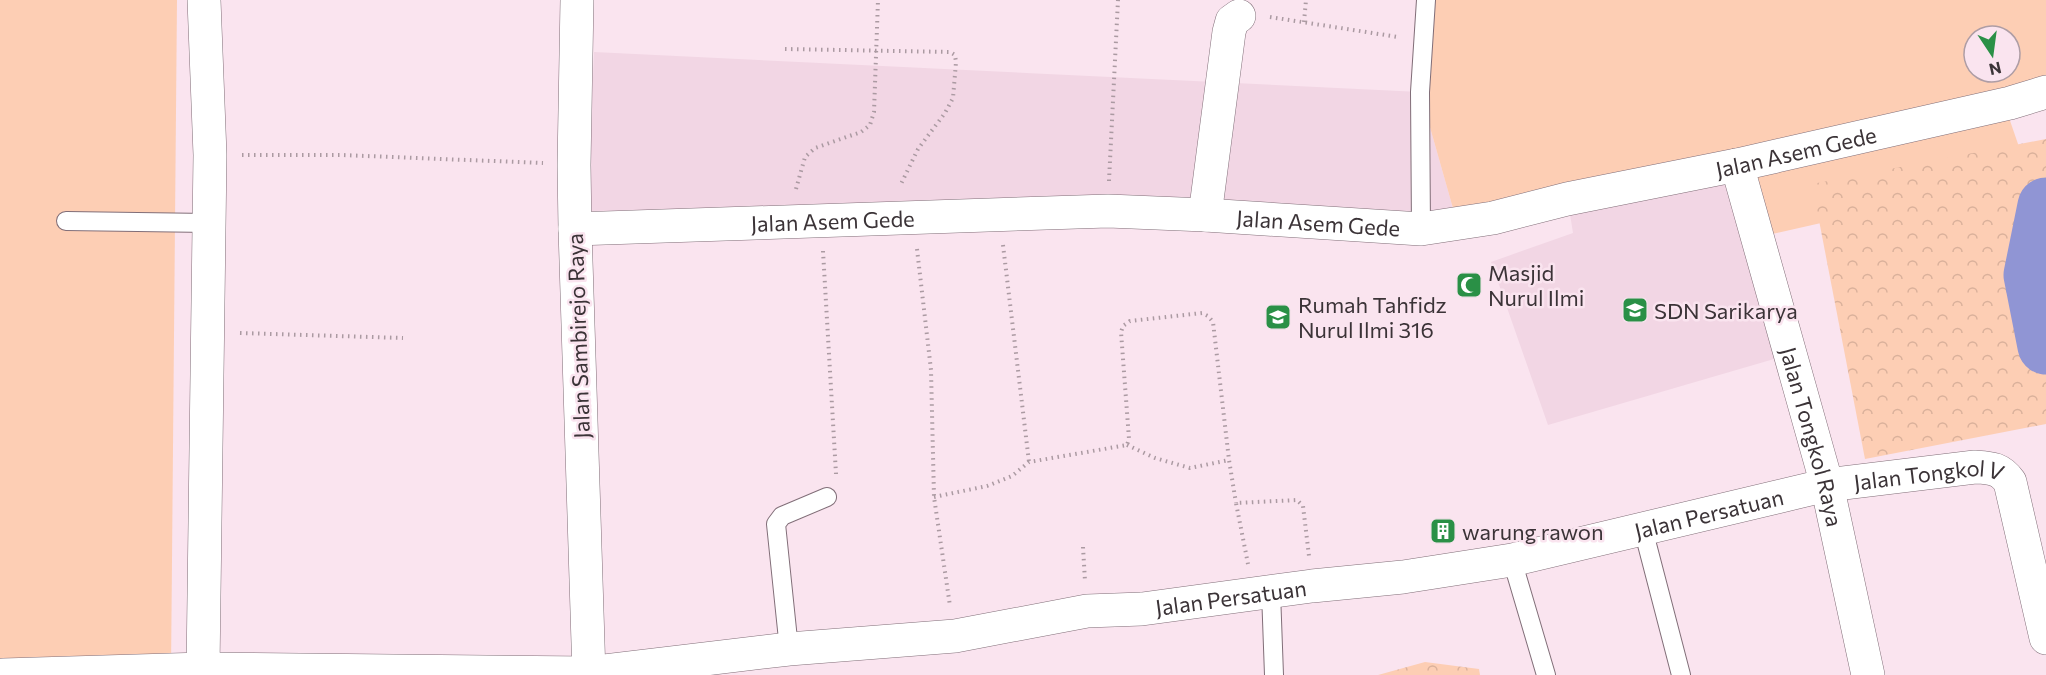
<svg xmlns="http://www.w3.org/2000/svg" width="2046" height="675" font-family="Commissioner,sans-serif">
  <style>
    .built { fill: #f2d6e4 }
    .green { fill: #fdceb4; fill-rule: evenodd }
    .forest { fill: url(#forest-crowns) }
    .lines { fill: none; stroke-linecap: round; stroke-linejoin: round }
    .river { stroke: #9095d4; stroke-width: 57 }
    .service-casing { stroke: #816e78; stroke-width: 20 }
    .minor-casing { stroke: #816e78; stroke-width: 34 }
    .tertiary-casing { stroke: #816e78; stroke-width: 34 }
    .path { stroke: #ab9aa2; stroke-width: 4; stroke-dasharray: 1.5 4.5; stroke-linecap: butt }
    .service { stroke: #fff; stroke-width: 18 }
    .minor { stroke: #fff; stroke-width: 33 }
    .tertiary { stroke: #fff; stroke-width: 33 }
    .labels { text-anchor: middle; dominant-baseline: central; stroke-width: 5; stroke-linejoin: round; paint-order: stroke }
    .street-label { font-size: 22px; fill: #3b3337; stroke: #fae4ef }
    .poi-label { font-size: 22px; fill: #3b3337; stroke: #fae4ef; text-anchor: start }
  </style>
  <defs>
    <pattern id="forest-crowns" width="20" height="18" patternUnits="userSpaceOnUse" patternTransform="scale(1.5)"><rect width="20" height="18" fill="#fdceb4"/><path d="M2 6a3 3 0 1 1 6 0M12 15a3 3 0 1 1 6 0" fill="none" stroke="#dab19b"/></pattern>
  </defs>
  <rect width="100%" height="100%" fill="#fae4ef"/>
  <g class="built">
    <path d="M594,52L1420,92L1458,226L1146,206L588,211Z"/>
    <path d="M1726,168L1774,359L1548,425L1491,262L1573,233L1569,208Z"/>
  </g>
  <g class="green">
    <path d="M0,0H177L171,672L0,667Z"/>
    <path d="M1434,0H2046V84L1458,226L1420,92ZM1974,36H2010V72H1974Z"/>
    <path d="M2006,109L2029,176L1750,239L1744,172Z"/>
  </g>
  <g class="forest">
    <path d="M2046,139V424L1865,459L1812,184Z"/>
    <path d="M1425,662L1479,669L1480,675H1378Z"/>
  </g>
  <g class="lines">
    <path class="river" d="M2046,206L2032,275L2046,346"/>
    <g class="service-casing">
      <g id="service">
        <path d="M66,221L209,223"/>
        <path d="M1421,229L1420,92L1426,0"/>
        <path d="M1643,529L1681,675"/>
        <path d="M1512,560L1546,675"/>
        <path d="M1271,592L1274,675"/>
        <path d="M789,649L776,524L782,516L827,497"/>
      </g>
    </g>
    <g class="minor-casing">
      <g id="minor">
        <path id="s1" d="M1737,165L1827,485L1868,675"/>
        <path d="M1205,215L1229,32L1232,21L1239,16"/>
        <path d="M575,229L574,165L577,0"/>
        <path d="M203,669L210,155L204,0"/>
        <path id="s2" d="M588,673L789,649L955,636L1087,611L1142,609L1312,586L1403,577L1512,560L1827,485L1975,467C1991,468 2000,468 2010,482L2046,638"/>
      </g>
    </g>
    <g class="tertiary-casing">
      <g id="tertiary">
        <path d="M3,675L203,669L588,673"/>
        <path id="s3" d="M589,675L575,229L1108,211L1205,215L1421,229L1493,218L1567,199L1737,165L2010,103L2046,92"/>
      </g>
    </g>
    <g class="path">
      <path d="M1270,17L1398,37"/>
      <path d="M1304,22L1306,0"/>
      <path d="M785,49L950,52L955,55L956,62L953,98L945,113L918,149L900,186"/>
      <path d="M242,155H341L543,163"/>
      <path d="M1109,181L1118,0"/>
      <path d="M796,189L805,157L815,148L861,132L870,125L874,112L878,0"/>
      <path d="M1003,245L1029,462"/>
      <path d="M917,249L931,370L934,497L950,606"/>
      <path d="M823,251L836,474"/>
      <path d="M240,333L403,338"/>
      <path d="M1127,445L1155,458L1190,468L1229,460L1236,503"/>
      <path d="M934,497L987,486L1012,476L1029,462L1127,445L1129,439L1121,332L1123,326L1130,321L1202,313L1208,316L1213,322L1229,460"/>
      <path d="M1083,547L1085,581"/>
      <path d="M1248,564L1236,503L1297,500L1303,506L1309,556"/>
    </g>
    <use href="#service" class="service"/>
    <use href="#minor" class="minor"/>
    <use href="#tertiary" class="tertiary"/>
  </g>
  <defs>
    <g id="mosque-square" transform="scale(1.35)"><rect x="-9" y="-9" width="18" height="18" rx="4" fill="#2a9046" stroke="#fae4ef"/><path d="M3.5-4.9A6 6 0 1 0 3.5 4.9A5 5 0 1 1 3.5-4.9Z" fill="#fff"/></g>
    <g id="school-square" transform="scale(1.35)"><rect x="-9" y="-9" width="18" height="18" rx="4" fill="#2a9046" stroke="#fae4ef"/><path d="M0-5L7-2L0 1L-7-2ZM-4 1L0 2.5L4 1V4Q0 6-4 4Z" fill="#fff"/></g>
    <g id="building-square" transform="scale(1.35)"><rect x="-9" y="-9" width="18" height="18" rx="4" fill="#2a9046" stroke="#fae4ef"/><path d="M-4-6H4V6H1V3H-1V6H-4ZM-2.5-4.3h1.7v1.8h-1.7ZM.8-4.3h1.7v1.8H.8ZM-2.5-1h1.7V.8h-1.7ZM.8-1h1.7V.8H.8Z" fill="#fff"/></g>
  </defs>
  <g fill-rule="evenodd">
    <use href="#mosque-square" x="1469" y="285"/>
    <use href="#school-square" x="1635" y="310"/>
    <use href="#school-square" x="1278" y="317"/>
    <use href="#building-square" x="1443" y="531"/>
  </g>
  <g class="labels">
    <g class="street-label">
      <text stroke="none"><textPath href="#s3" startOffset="1676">Jalan Asem Gede</textPath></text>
      <text stroke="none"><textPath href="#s3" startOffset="704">Jalan Asem Gede</textPath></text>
      <text stroke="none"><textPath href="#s3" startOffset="1190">Jalan Asem Gede</textPath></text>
      <text transform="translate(578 336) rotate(-92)">Jalan Sambirejo Raya</text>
      <text stroke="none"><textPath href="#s1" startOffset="282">Jalan Tongkol Raya</textPath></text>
      <text stroke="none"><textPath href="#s2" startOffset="1358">Jalan Tongkol V</textPath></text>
      <text stroke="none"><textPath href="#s2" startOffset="1134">Jalan Persatuan</textPath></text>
      <text stroke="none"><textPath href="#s2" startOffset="648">Jalan Persatuan</textPath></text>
    </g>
    <g class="poi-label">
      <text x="1488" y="272">Masjid<tspan x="1488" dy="25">Nurul Ilmi</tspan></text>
      <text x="1298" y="304">Rumah Tahfidz<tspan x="1298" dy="25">Nurul Ilmi 316</tspan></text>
      <text x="1654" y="310">SDN Sarikarya</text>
      <text x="1462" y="531">warung rawon</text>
    </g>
  </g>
  <g transform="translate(1992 54) rotate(167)"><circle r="28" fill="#fae4ef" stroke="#ae9da5" stroke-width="1.5"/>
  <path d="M0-4.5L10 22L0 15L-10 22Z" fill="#2a9046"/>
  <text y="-9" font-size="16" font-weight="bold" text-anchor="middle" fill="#3b3337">N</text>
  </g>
</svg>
